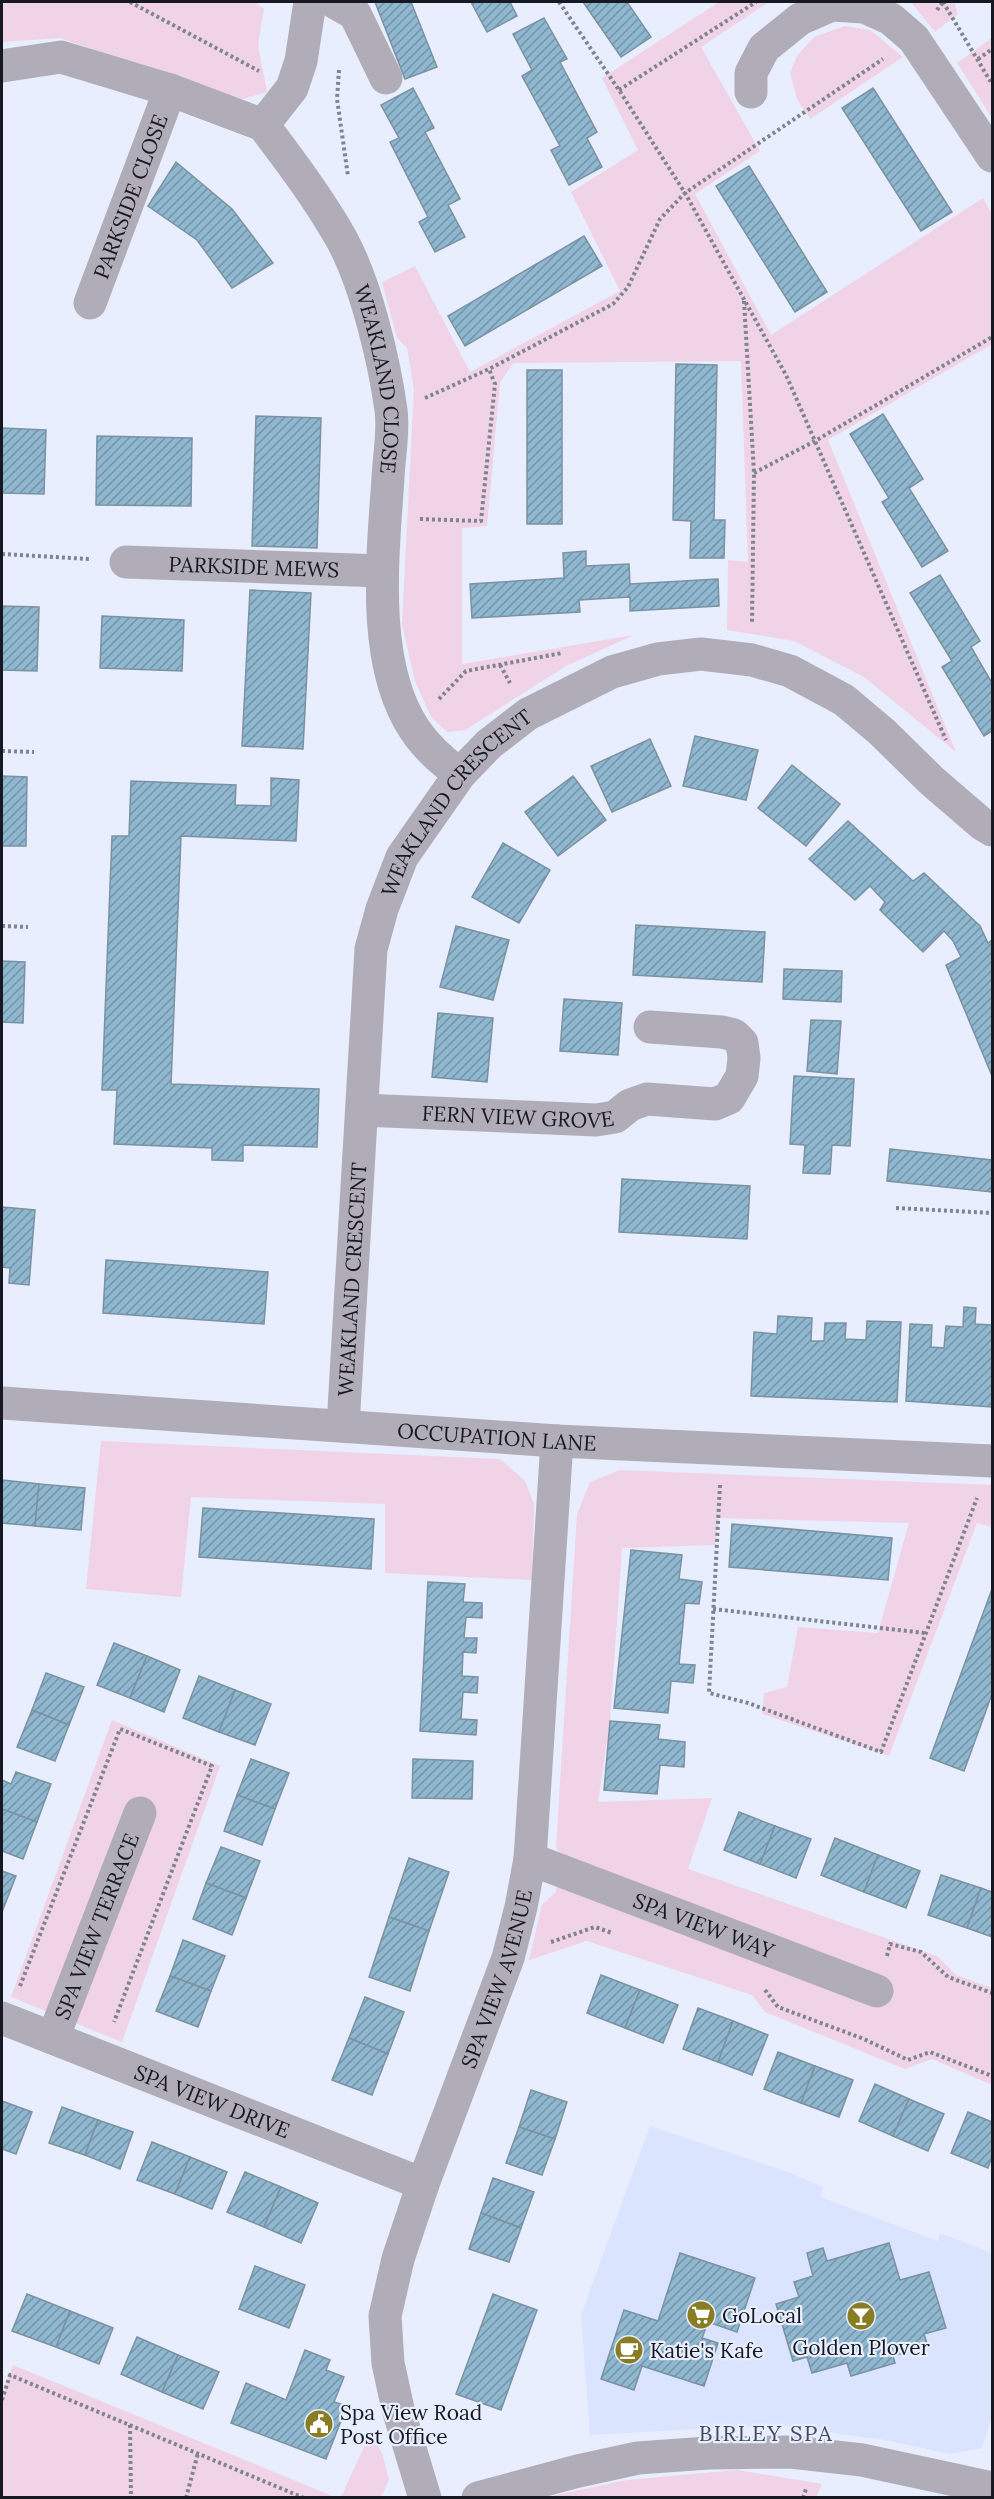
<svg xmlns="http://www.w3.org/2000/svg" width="994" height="2499" font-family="Lora,serif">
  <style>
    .built { fill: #dbe4fe }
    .green { fill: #f0d3e7 }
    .building { fill: url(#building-hatch); stroke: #7b92a1; stroke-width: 1.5 }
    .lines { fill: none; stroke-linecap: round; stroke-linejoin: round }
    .path { stroke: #7f848f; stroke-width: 4; stroke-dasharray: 3 3; stroke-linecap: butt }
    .minor { stroke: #b1adb8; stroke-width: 33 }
    .labels { text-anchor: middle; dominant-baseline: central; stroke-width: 4.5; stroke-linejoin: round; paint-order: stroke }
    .street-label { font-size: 21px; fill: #161921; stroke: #e8eefd }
    .poi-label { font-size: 21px; fill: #161921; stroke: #e8eefd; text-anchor: start }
    .neighbourhood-label { font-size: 22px; letter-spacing: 1.5px; fill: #444b5f; stroke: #e8eefd }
  </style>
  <defs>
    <pattern id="building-hatch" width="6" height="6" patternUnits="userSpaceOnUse" patternTransform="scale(1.5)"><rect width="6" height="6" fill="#8fb7d0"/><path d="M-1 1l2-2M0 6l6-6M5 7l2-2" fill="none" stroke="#7494a8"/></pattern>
  </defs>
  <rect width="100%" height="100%" fill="#e8eefd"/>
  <path class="built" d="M650,2126L788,2172L823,2187L820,2197L938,2241L940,2233L992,2253V2417L982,2448L949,2454L885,2440L774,2425L590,2435L581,2315Z"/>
  <g class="green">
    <path d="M2,2H255L264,9L258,45L267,92L240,100L60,38L2,42Z"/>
    <path d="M719,2H769L701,47L760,151L695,194L771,335L983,198L992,214V344L828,440L956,752L864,677L794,641L727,630L728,560L748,562L741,361L513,363L500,383L487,526L462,528V664L634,635L566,666L465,730L447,732L431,717L415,681L402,624L414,389L407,348L397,338L382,282L415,266L470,372L620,291L571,192L638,150L602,78Z"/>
    <path d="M911,2H954L958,14L935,32Z"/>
    <path d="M845,26L870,30L903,57L810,119L797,99L790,73L797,56L814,37Z"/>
    <path d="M992,38V118L957,63Z"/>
    <path d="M101,1441L500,1459L525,1481L534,1504L532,1580L385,1573V1504L191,1497L181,1597L86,1589Z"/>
    <path d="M620,1470L992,1485V1527L977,1523L889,1756L762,1714L764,1693L787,1687L798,1627L878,1633L909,1523L719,1518L715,1545L622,1548L610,1721L598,1802L712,1798L688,1869L937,1956L956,1975L992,1988V2085L932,2059L905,2069L765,2012L752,1995L587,1941L529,1960L542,1905L556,1892L560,1856L556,1847L577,1514L590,1482Z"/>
    <path d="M112,1720L220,1766L122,2042L11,1997Z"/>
    <path d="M13,2365L335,2497H2V2394Z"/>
    <path d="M370,2434L382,2453L389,2480L381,2497H341Z"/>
    <path d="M737,2470L822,2484L816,2498L547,2497L627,2480Z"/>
  </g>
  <g class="building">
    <path d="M375,2H411L437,67L405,79Z"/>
    <path d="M471,2H510L517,16L487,32Z"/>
    <path d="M583,2H627L651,37L621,57Z"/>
    <path d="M544,18L567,59L560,62L597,132L587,138L602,167L569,185L551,150L560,146L522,76L532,70L513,34Z"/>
    <path d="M413,88L434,128L425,132L460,199L448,205L465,237L435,252L419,222L428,217L390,142L399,138L381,105Z"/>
    <path d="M873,88L952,212L921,231L842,108Z"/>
    <path d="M176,162L232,209L273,263L232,288L197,240L148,206Z"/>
    <path d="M749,166L827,292L795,312L716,186Z"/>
    <path d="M584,236L602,266L465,346L448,316Z"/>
    <path d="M676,364L717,365L714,520H725L724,558H690L691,521L673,520Z"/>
    <rect x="527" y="370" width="35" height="154"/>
    <path d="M883,414L923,479L909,488L948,551L922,567L882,502L889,498L850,434Z"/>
    <path d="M256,416L321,418L317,548L252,546Z"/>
    <path d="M2,428L46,430L44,494L2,493Z"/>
    <path d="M97,436L192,438L191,506L96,505Z"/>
    <path d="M586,551V566L629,564L630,584L718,579L719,606L630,611V597L579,600L580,612L472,618L470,584L564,578L563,553Z"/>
    <path d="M940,575L980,641L971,647L992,683V731L984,736L942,667L952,661L910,593Z"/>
    <path d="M250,590L311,593L303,749L242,746Z"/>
    <path d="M2,606L39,607L37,671L2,670Z"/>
    <path d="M102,616L184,620L182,671L100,668Z"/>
    <path d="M695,736L758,750L746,800L683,786Z"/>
    <path d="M650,739L671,786L612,812L591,766Z"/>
    <path d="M792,765L840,804L806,846L758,808Z"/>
    <path d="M2,776L27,777L26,846H2Z"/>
    <path d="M573,776L606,820L558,856L525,812Z"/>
    <path d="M271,778L299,780L296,841L181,836L171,1084L319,1089L317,1147L243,1145V1161L212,1160V1148L114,1144L117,1090H102L112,836H129L131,781L236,785L235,805L271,806Z"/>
    <path d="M848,821L913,881L924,873L980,926L988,943L992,940V1076L946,965L961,957L953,941L944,931L923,952L880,910L885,902L870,886L855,900L809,859Z"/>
    <path d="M503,843L550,870L519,923L472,897Z"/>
    <path d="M636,925L765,932L762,982L633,975Z"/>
    <path d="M456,926L509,940L493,1000L440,987Z"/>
    <path d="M2,961L25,962L23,1023L2,1022Z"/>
    <path d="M784,969L842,971L841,1002L783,999Z"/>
    <path d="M564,999L622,1003L618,1055L560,1051Z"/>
    <path d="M438,1013L493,1018L487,1082L432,1077Z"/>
    <path d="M811,1020L841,1021L837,1074L807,1071Z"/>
    <path d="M794,1076L854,1079L850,1146L832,1145L830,1174L803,1173L805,1145L790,1144Z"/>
    <path d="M890,1149L992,1160V1192L887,1181Z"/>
    <path d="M622,1179L750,1186L747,1239L619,1232Z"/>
    <path d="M2,1207L35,1210L29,1285L9,1283L10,1268L2,1267Z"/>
    <path d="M106,1260L268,1272L264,1324L103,1313Z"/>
    <path d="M964,1307L976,1308L975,1324L992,1325V1407L906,1401L910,1324L932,1325L931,1347L944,1348L946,1326L963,1327Z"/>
    <path d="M778,1316L812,1318L811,1341H824L825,1323H846L845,1339L866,1340L867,1321L901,1322L897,1402L751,1396L754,1332L777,1334Z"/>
    <path d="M2,1480L39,1484L35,1526L2,1523Z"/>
    <path d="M39,1484L85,1488L81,1530L35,1526Z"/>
    <path d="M203,1508L374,1519L371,1569L199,1557Z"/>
    <path d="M732,1524L892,1538L888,1580L729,1567Z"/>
    <path d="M631,1550L682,1555L679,1579L702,1582L699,1604L685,1603L679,1664L695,1665L693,1683L671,1681L668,1713L614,1708Z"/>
    <path d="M428,1582L465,1584L463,1602L482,1603V1618L466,1617L464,1638H477L476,1653L463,1652L462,1676L478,1677L477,1693L463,1692L461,1719L477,1720L476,1735L420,1731Z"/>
    <path d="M992,1589V1694L964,1771L930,1758Z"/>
    <path d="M114,1643L147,1656L130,1698L97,1685Z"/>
    <path d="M147,1656L180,1670L164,1712L130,1698Z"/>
    <path d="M46,1673L84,1687L69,1725L32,1710Z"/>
    <path d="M199,1676L235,1690L219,1732L183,1718Z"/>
    <path d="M235,1690L271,1704L255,1745L219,1732Z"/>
    <path d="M32,1710L69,1725L55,1761L17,1747Z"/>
    <path d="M610,1721L660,1725L658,1739L685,1742L684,1767L660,1765L657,1794L604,1790Z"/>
    <path d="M251,1759L289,1773L275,1809L237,1795Z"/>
    <path d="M413,1759L473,1761L472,1799L412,1798Z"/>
    <path d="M16,1772L51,1784L37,1822L2,1809V1780L11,1784Z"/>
    <path d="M237,1795L275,1809L262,1845L224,1831Z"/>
    <path d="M2,1809L37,1822L23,1859L2,1851Z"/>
    <path d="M739,1812L775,1826L760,1864L724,1850Z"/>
    <path d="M775,1826L811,1839L796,1878L760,1864Z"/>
    <path d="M835,1838L878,1855L864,1892L821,1875Z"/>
    <path d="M221,1847L260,1861L246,1898L206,1883Z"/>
    <path d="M878,1855L920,1871L906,1908L864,1892Z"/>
    <path d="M409,1858L449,1872L429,1931L389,1917Z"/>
    <path d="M2,1871L16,1876L2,1912Z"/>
    <path d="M941,1875L981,1888L967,1928L928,1915Z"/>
    <path d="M206,1883L246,1898L232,1935L193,1919Z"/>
    <path d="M981,1888L992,1892V1937L967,1928Z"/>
    <path d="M389,1917L429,1931L410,1991L369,1977Z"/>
    <path d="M183,1940L225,1956L211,1991L170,1976Z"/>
    <path d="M601,1975L640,1990L625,2028L587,2013Z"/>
    <path d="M170,1976L211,1991L198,2027L156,2011Z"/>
    <path d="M640,1990L678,2005L663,2043L625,2028Z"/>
    <path d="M365,1997L404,2012L388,2054L349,2038Z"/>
    <path d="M698,2008L733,2021L718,2062L683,2049Z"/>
    <path d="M733,2021L768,2035L752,2075L718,2062Z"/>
    <path d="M349,2038L388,2054L372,2095L332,2080Z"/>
    <path d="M778,2052L815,2066L801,2103L764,2089Z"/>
    <path d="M815,2066L853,2080L839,2117L801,2103Z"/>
    <path d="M875,2084L909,2099L893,2136L859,2121Z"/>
    <path d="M531,2090L567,2102L555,2139L519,2127Z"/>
    <path d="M909,2099L944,2114L928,2151L893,2136Z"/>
    <path d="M2,2101L32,2112L16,2154L2,2149Z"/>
    <path d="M62,2107L98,2120L85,2155L49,2143Z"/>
    <path d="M968,2112L992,2122V2156L988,2168L951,2153Z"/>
    <path d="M98,2120L133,2132L120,2169L85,2155Z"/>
    <path d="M519,2127L555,2139L542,2175L506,2163Z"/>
    <path d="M152,2142L190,2157L175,2194L137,2180Z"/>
    <path d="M190,2157L227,2172L212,2209L175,2194Z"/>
    <path d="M245,2172L281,2187L264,2227L227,2212Z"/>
    <path d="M493,2178L534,2192L521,2228L481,2213Z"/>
    <path d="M281,2187L318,2203L301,2243L264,2227Z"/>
    <path d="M481,2213L521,2228L509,2262L469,2249Z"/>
    <path d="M889,2243L900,2280L929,2272L946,2328L924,2334L928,2346L893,2356L895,2363L851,2376L847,2363L812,2373L807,2357L793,2361L776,2304L799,2297L794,2282L813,2276L807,2253L823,2248L827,2261Z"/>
    <path d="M680,2253L755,2278L737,2332L708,2322L702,2338L718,2343L704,2386L642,2366L634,2390L601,2379L624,2310L658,2321Z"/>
    <path d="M255,2266L305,2285L289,2328L239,2309Z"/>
    <path d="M27,2294L70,2311L56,2347L12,2331Z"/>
    <path d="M493,2294L537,2310L501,2410L456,2394Z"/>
    <path d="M70,2311L113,2328L99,2364L56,2347Z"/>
    <path d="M137,2337L178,2355L162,2392L121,2374Z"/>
    <path d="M305,2350L330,2360L326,2370L344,2377L334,2402L347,2406L326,2459L231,2423L246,2383L286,2400Z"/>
    <path d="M178,2355L219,2372L203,2409L162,2392Z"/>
  </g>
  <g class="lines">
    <g class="path">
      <path d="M130,2L259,71"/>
      <path d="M559,2L619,90L685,193L786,375L946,740"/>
      <path d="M943,2L992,84"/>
      <path d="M937,10L943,2"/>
      <path d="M978,59L992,49"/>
      <path d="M339,70L337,99L348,176"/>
      <path d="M619,90L756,2"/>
      <path d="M744,301L754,473L752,623"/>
      <path d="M425,398L489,369L613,304L628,287L660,219L685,193L883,59"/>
      <path d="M754,473L815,441L992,337"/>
      <path d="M420,519L481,521L495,384L489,369"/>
      <path d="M2,554L89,559"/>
      <path d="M500,665L510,683"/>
      <path d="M439,699L466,671L562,653"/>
      <path d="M2,751L34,752"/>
      <path d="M2,926L28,927"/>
      <path d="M896,1208L992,1213"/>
      <path d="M720,1485L709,1693L748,1703L881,1752L977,1498"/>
      <path d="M713,1609L925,1633"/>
      <path d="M551,1942L595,1927L612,1933"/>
      <path d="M887,1956L890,1944L921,1952L948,1977L992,1993"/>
      <path d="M20,1986L120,1729L212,1766L114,2022"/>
      <path d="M765,1990L778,2007L864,2039L908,2060L930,2052L992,2076"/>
      <path d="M2,2400L10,2375L304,2498"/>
      <path d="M130,2425L131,2498"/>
      <path d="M186,2498L198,2453"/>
      <path d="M803,2498L806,2489"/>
    </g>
    <g class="minor">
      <path id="s1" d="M310,2L301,61L292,88L263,125C291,162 319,199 342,240C366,284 384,360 391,410C394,431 389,456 388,478C383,554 370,664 415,730C427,748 443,762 460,774"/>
      <path d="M334,2L355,14L386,78"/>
      <path d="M2,66L61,57L170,90L263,125"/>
      <path d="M751,92V73L764,48L800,19L832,5L864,7L891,19L914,39L992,156"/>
      <path id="s2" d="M90,303L170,90"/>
      <path id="s3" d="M126,562L382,571"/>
      <path id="s4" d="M362,1110L596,1120L615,1117L630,1105L647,1099L715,1104L729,1098L742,1076L744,1058L742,1043L734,1035L722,1032L650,1027"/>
      <path id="s5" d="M2,1403L557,1441L992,1461"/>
      <path id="s6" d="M343,1426L371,949L382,909L402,857L460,774L489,744L528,714L612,672L658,659L701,654L752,660L790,671L844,700L882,732L932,781L982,824L992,830"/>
      <path id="s7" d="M530,1859L877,1991"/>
      <path id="s8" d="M2,2018L423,2184"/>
      <path id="s9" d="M53,2038L140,1813"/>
      <path id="s10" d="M425,2498L398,2409L388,2363L385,2316L398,2259L423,2184L508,1958L521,1907L530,1859L557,1441"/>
      <path d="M478,2498L578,2471L638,2458L708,2453L791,2452L862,2460L992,2488"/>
    </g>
  </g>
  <defs>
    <g id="supermarket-disc" transform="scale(1.5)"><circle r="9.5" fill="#897d23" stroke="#e8eefd"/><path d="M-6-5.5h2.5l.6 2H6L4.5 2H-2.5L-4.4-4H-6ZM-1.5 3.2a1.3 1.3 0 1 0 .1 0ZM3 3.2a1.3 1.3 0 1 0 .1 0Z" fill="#fff"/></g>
    <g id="bar-disc" transform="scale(1.5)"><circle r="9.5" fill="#897d23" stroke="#e8eefd"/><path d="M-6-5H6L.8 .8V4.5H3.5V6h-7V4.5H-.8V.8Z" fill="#fff"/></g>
    <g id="cafe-disc" transform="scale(1.5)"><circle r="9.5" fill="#897d23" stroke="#e8eefd"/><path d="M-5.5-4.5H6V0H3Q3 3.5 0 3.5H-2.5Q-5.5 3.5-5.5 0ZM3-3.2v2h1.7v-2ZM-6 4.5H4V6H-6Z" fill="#fff"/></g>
    <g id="civic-disc" transform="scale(1.5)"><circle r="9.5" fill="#897d23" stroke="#e8eefd"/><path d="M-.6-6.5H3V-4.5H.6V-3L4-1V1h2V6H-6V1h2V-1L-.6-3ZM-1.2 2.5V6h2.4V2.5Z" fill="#fff"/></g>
  </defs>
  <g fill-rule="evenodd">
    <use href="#supermarket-disc" x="701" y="2315"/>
    <use href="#bar-disc" x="861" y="2316"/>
    <use href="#cafe-disc" x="629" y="2350"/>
    <use href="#civic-disc" x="319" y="2424"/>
  </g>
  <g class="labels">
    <g class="street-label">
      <text stroke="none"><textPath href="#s2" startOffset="114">PARKSIDE CLOSE</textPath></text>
      <text stroke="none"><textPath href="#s1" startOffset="420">WEAKLAND CLOSE</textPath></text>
      <text stroke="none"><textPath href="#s3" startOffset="128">PARKSIDE MEWS</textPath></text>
      <text stroke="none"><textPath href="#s6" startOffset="651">WEAKLAND CRESCENT</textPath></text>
      <text stroke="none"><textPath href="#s4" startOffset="156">FERN VIEW GROVE</textPath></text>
      <text stroke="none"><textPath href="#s6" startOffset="147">WEAKLAND CRESCENT</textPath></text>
      <text stroke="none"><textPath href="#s5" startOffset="496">OCCUPATION LANE</textPath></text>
      <text stroke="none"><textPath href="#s7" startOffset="186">SPA VIEW WAY</textPath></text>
      <text stroke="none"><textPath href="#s9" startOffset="120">SPA VIEW TERRACE</textPath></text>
      <text stroke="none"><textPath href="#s10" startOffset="543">SPA VIEW AVENUE</textPath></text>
      <text stroke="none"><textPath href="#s8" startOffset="226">SPA VIEW DRIVE</textPath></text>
    </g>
    <g class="poi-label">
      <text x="722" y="2315">GoLocal</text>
      <text x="861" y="2347" text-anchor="middle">Golden Plover</text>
      <text x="650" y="2350">Katie's Kafe</text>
      <text x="340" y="2412">Spa View Road<tspan x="340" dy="24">Post Office</tspan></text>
    </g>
    <g class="neighbourhood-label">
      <text x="766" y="2433">BIRLEY SPA</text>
    </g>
  </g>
  <rect width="994" height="2499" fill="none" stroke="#161921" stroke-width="6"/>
</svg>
